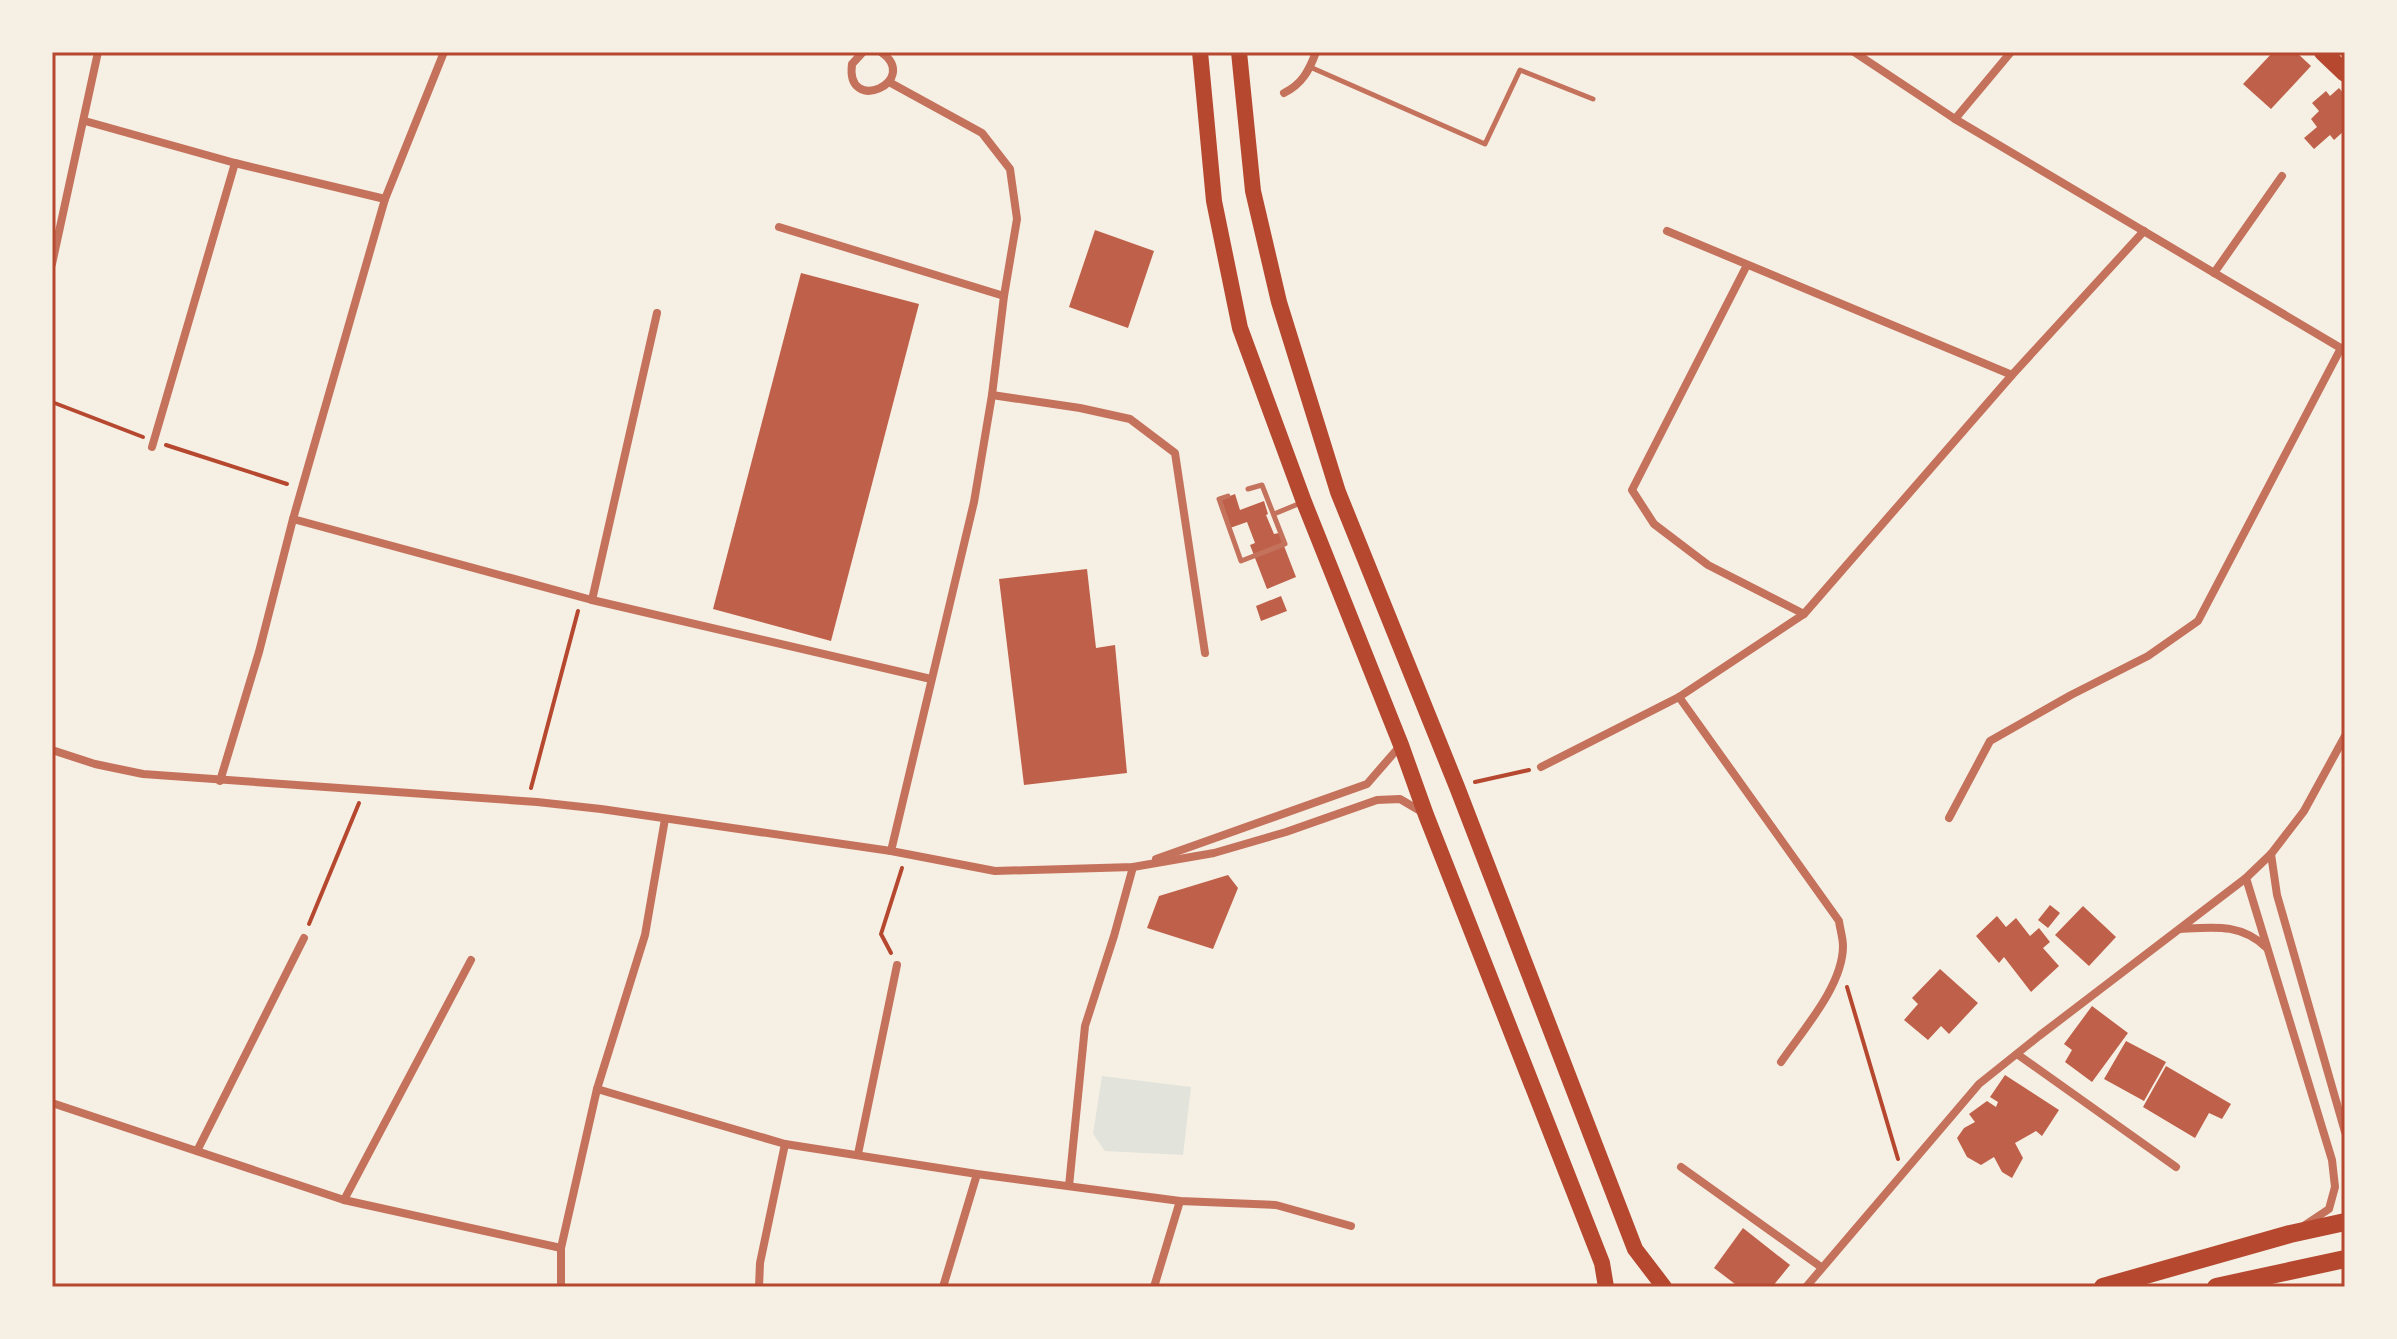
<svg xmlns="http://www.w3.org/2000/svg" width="2397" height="1339" font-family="'Sofia Sans Condensed',sans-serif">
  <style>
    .green { fill: #e2e4dc }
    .building { fill: #bf614a }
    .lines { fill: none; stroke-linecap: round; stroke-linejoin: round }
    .path { stroke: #b5482f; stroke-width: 4 }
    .service { stroke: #c5725c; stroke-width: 5 }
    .minor { stroke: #c5725c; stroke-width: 8 }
    .secondary { stroke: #b5482f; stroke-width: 16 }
    .primary { stroke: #b5482f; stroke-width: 18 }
    .neatline { fill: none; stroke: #b5482f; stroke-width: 3 }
  </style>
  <rect width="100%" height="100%" fill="#f6efe4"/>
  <path class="green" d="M1102,1076L1191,1087L1183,1155L1105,1151L1093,1134Z"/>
  <g class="building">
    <path d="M2273,52H2296L2311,66L2271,109L2243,84Z"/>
    <path d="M2339,88L2345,95V130L2334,140L2330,135L2314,149L2304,138L2317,127L2311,119L2319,111L2312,103L2326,91L2330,96Z"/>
    <path d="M1095,230L1154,251L1128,328L1069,307Z"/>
    <path d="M801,273L919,304L831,641L713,609Z"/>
    <path d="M1235,494L1240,510L1264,501L1268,514L1266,515L1274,534L1279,533L1296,577L1267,589L1250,545L1255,543L1247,522L1230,528L1220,500Z"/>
    <path d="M1087,569L1096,648L1115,645L1127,773L1024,785L999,579Z"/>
    <path d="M1281,596L1287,611L1261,621L1256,606Z"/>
    <path d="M1228,875L1238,888L1213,949L1147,928L1159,896Z"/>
    <path d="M2050,905L2060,913L2048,928L2038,920Z"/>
    <path d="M2083,906L2116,937L2089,966L2055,935Z"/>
    <path d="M1997,916L2006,927L2016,918L2030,936L2039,928L2050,942L2043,948L2059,966L2031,992L2004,957L1999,963L1976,936Z"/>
    <path d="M1940,969L1978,1003L1949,1034L1941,1026L1928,1040L1904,1020L1918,1004L1912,998Z"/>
    <path d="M2092,1006L2128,1033L2092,1082L2065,1062L2072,1050L2064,1044Z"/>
    <path d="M2126,1041L2166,1062L2144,1101L2104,1079Z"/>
    <path d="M2166,1066L2231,1104L2222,1119L2209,1113L2195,1138L2143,1107Z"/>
    <path d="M2005,1075L2059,1110L2042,1136L2036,1131L2015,1143L2023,1158L2012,1178L2002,1172L1994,1157L1981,1165L1967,1157L1957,1138L1964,1128L1975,1122L1969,1114L1987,1101L1996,1107L1998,1102L1990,1097Z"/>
    <path d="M1743,1228L1790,1265L1772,1287H1739L1714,1268Z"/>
  </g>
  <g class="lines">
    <g class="path">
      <path d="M52,402L143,437"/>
      <path d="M166,445L287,484"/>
      <path d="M1475,782L1529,770"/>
      <path d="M531,788L578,611"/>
      <path d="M309,924L359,803"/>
      <path d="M891,953L881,934L902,868"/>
      <path d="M1847,987L1898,1159"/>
    </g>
    <g class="service">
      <path d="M1310,67L1485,144L1520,70L1593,99"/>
      <path d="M1228,496L1219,499L1241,561L1285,544L1262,485L1248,489"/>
      <path d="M1274,514L1303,502"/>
    </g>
    <g class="minor">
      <path d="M863,52L852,64C845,116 922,81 881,52"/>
      <path d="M1854,52L1955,119L2344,350"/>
      <path d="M889,82L982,133L1010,169L1017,219L1004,296L992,395L974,502L891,851"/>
      <path d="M1284,93C1302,84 1309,71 1316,52"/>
      <path d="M1955,119L2011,52"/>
      <path d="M85,121L235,163L385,199"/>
      <path d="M779,227L1004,296"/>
      <path d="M1667,231L2012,375"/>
      <path d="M52,264L98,52"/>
      <path d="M1747,265L1632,490L1654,524L1708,565L1804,614"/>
      <path d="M2214,273L2282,176"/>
      <path d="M992,395L1080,408L1130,419L1175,453L1205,653"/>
      <path d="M152,447L235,163"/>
      <path d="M293,519L592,600L931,679"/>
      <path d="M592,600L657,313"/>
      <path d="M1679,697L1839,921C1840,929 1843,938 1843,946C1843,986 1802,1031 1781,1062"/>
      <path d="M52,750L95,764L143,774L537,802L601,809L891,851L995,871L1133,867L1214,853L1286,832L1377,800L1400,799L1422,812"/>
      <path d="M1541,767L1679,697L1804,614L2012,375L2144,231"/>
      <path d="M220,781L259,652L293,519L385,199L444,52"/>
      <path d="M1949,818L1990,741L2071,695L2148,656L2198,621L2341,348"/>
      <path d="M2271,854L2277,895L2345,1132"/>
      <path d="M1156,859L1367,784L1400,746"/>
      <path d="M2246,878L2332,1160L2335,1187L2329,1209L2305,1225"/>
      <path d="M2180,929C2214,927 2241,923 2267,948"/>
      <path d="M2017,1054L2176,1167"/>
      <path d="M597,1089L785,1144L977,1174L1180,1201L1276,1205L1351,1226"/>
      <path d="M52,1103L344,1200L561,1248"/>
      <path d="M197,1151L304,938"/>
      <path d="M858,1154L897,965"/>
      <path d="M1681,1167L1821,1267"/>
      <path d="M1069,1186L1085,1026L1114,936L1133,867"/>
      <path d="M344,1200L471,960"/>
      <path d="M561,1287V1248L597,1089L645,935L665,819"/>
      <path d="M759,1287L760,1263L785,1144"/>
      <path d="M943,1287L977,1174"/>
      <path d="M1154,1287L1180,1201"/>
      <path d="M1806,1287L1979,1084L2039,1036L2246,878L2271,854L2304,811L2345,736"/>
    </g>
    <g class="secondary">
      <path d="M1200,52L1214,201L1240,328L1304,502L1401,745L1426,815L1602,1263L1606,1287"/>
      <path d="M1239,52L1253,191L1279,302L1338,492L1457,787L1635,1249L1664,1287"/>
    </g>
    <g class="primary">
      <path d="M2323,52L2345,73"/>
      <path d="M2103,1287L2290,1234L2345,1222"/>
      <path d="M2216,1287L2345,1259"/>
    </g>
  </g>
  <rect width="2397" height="1339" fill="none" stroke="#f6efe4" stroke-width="108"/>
  <rect x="54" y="54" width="2289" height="1231" class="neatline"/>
</svg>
